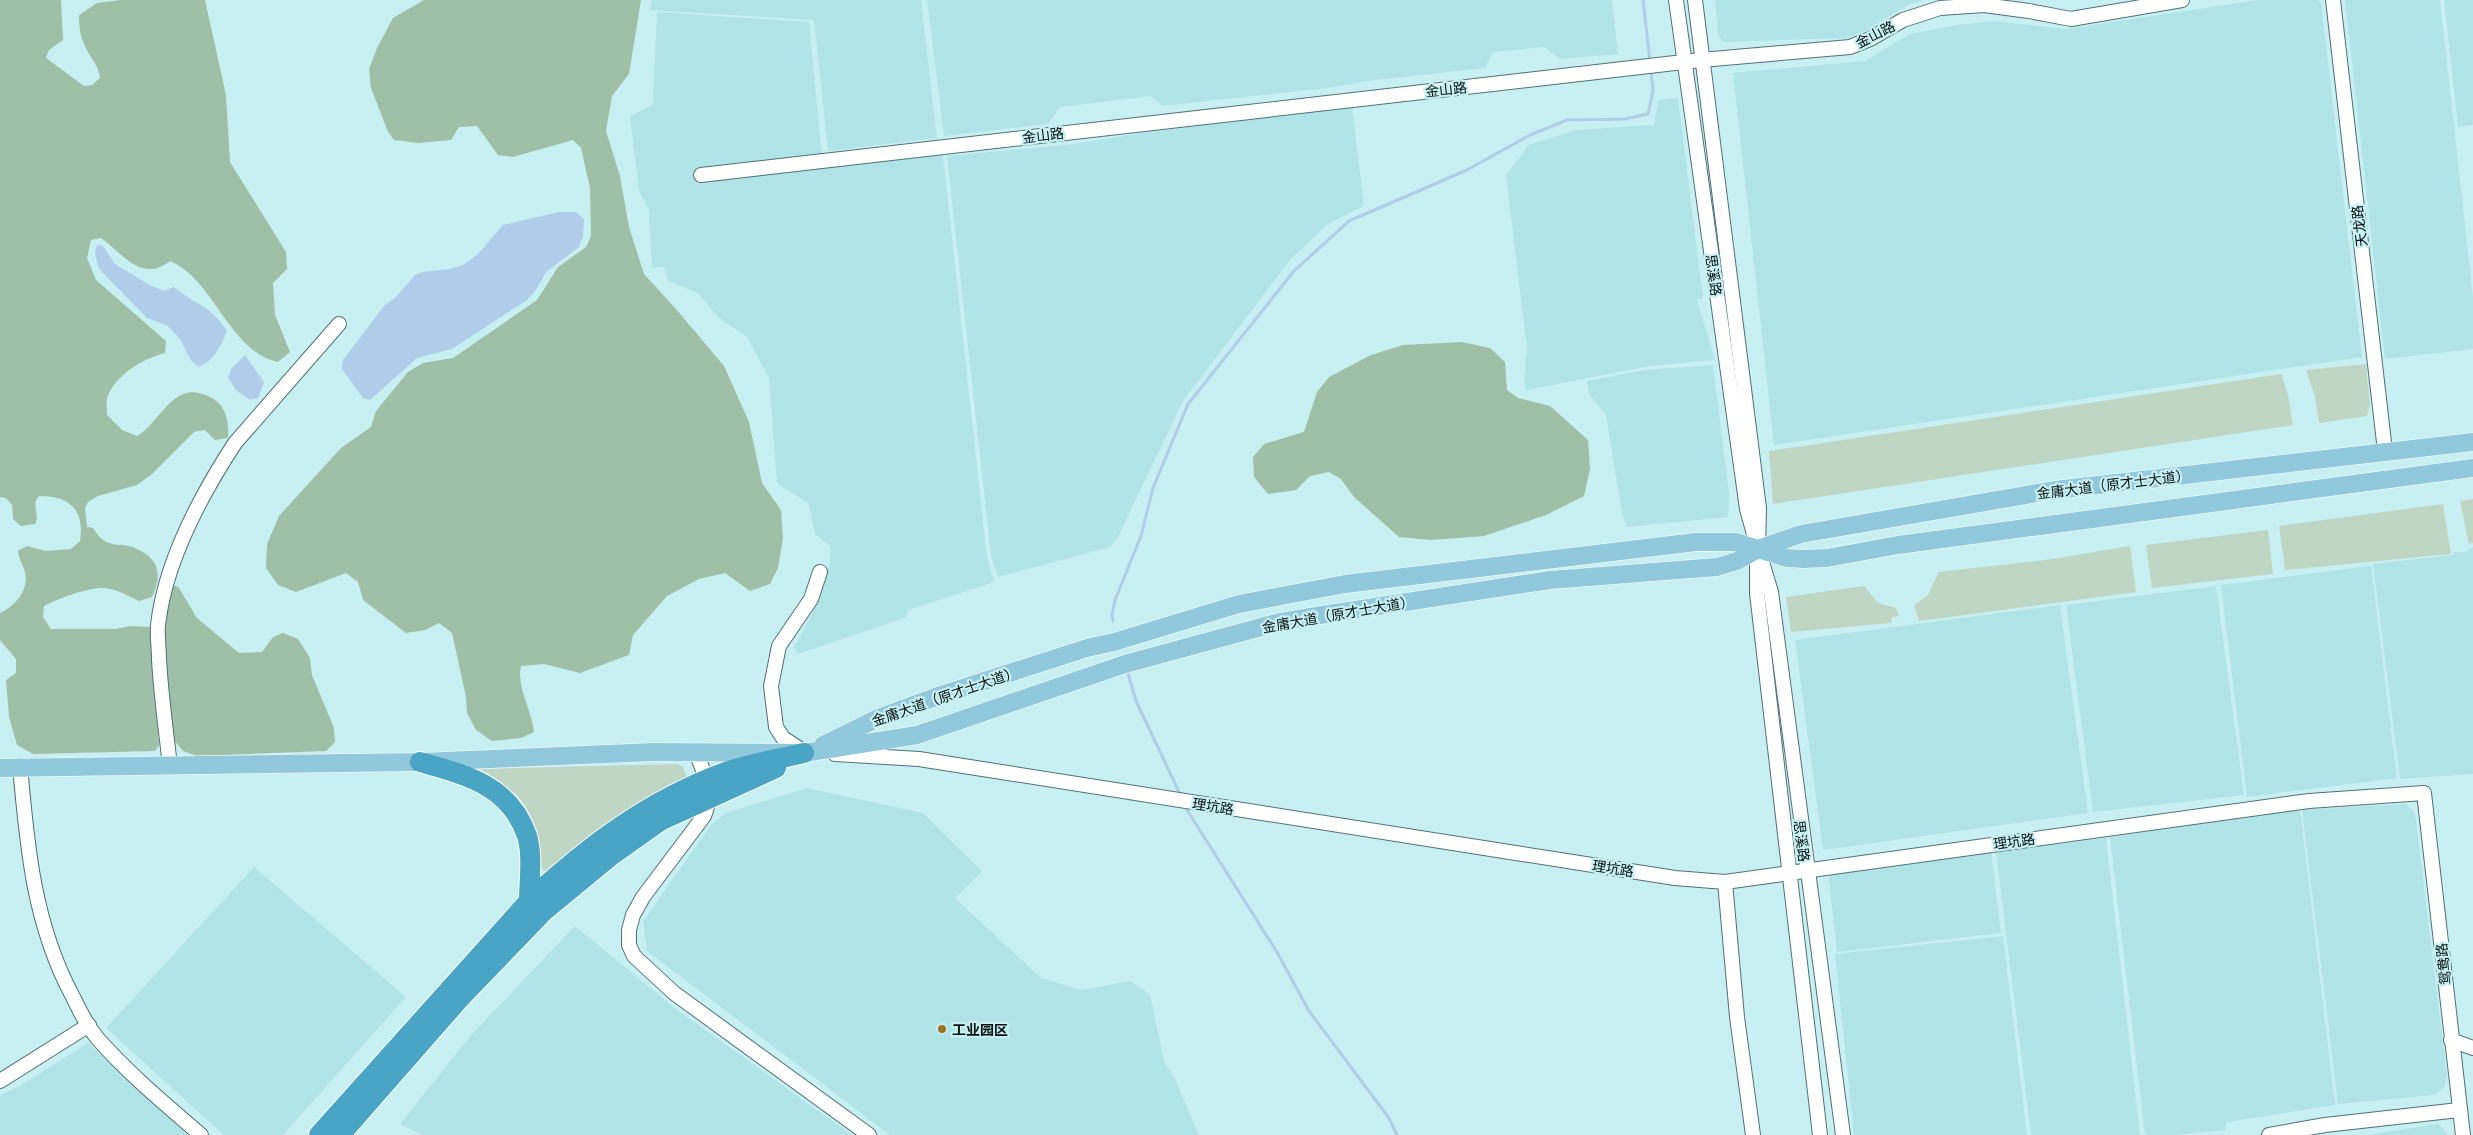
<svg xmlns="http://www.w3.org/2000/svg" width="2473" height="1135" font-family="Manrope,'Noto Sans SC',sans-serif">
  <style>
    .built { fill: #b1e4e7 }
    .green { fill: #c0d6c5 }
    .forest { fill: #9fc0a7 }
    .water { fill: #b2cde9 }
    .lines { fill: none; stroke-linecap: round; stroke-linejoin: round }
    .stream { stroke: #b2cde9; stroke-width: 3 }
    .minor-casing { stroke: #4d7274; stroke-width: 16 }
    .major-casing { stroke: #fff; stroke-width: 19 }
    .highway-casing { stroke: #fff; stroke-width: 22 }
    .minor { stroke: #fff; stroke-width: 14 }
    .major { stroke: #92c8dc; stroke-width: 18 }
    .highway { stroke: #49a4c5; stroke-width: 20 }
    .poi-dot { fill: #9d7322; stroke: #c8f0f3; stroke-width: 2 }
    .labels { text-anchor: middle; dominant-baseline: central; stroke-width: 4.5; stroke-linejoin: round; paint-order: stroke }
    .street-label { font-size: 14px; fill: #031011; stroke: #c8f0f3 }
    .poi-label { font-size: 14px; font-weight: bold; fill: #031011; stroke: #c8f0f3; text-anchor: start }
  </style>
  <rect width="100%" height="100%" fill="#c8f0f3"/>
  <g class="built">
    <path d="M652,0H921L937,138L828,151L814,20L650,10Z"/>
    <path d="M927,0H1612L1618,54L1560,59L1544,47L1493,52L1485,68L1368,81L1327,88L1162,106L1151,96L1060,107L1048,124L944,136Z"/>
    <path d="M1715,0H1923L1908,5L1860,34L1846,38L1723,42L1718,34Z"/>
    <path d="M2258,0H2318L2321,2L2362,357L1774,445L1733,73L1865,61L1910,34L1957,25L1995,21L2066,29Z"/>
    <path d="M2345,0H2440L2473,297V349L2385,359Z"/>
    <path d="M2444,0H2473V125L2458,127Z"/>
    <path d="M657,12L809,22L823,166L943,155L987,558L994,582L908,610L907,617L798,654L794,647L811,616L830,564V546L815,534L809,504L777,483L769,378L747,337L719,318L698,293L668,281L664,267H652L649,210L639,191L630,117L653,104Z"/>
    <path d="M1678,98L1703,298L1697,300L1715,360L1650,366L1526,390L1524,380L1527,348L1506,175L1529,145L1576,130L1654,125L1658,100Z"/>
    <path d="M1352,107L1364,206L1328,224L1290,260L1183,401L1117,539L1110,547L998,577L991,555L947,156L1074,144L1143,133Z"/>
    <path d="M1713,365L1729,494L1728,517L1627,527L1622,513L1606,415L1589,394L1587,381L1645,370Z"/>
    <path d="M2473,547V774L2400,779L2373,564L2453,555L2454,552H2466Z"/>
    <path d="M2371,566L2397,778L2247,797L2221,585Z"/>
    <path d="M2216,586L2244,795L2093,812L2066,605Z"/>
    <path d="M2060,605L2088,813L1823,850L1795,640Z"/>
    <path d="M807,788L923,813L982,871L955,898L1041,978L1082,990L1131,981L1150,995L1164,1061L1174,1077L1199,1135H890L647,951L643,921L711,825L726,813Z"/>
    <path d="M2406,804L2415,813L2447,1075L2444,1088L2434,1095L2338,1104L2302,810Z"/>
    <path d="M2300,809L2335,1105L2227,1122L2225,1130L2175,1135H2145L2110,837Z"/>
    <path d="M2106,838L2140,1135H2031L1996,852Z"/>
    <path d="M1991,851L2001,933L1837,952L1828,870Z"/>
    <path d="M254,867L406,997L283,1135H224L106,1028Z"/>
    <path d="M575,926L672,1006L852,1135H423L400,1124L471,1035Z"/>
    <path d="M2003,936L2027,1135H1854L1835,954Z"/>
    <path d="M88,1043L188,1135H0V1095L20,1086Z"/>
    <path d="M2438,1124L2448,1135H2367Z"/>
  </g>
  <g class="green">
    <path d="M2366,364L2370,405L2367,416L2319,423L2315,397L2306,370Z"/>
    <path d="M2281,374L2288,394L2293,425L1773,504L1769,451Z"/>
    <path d="M2473,499V543L2469,544L2460,501Z"/>
    <path d="M2443,504L2451,554L2285,570L2279,526Z"/>
    <path d="M2268,530L2273,574L2152,588L2146,545Z"/>
    <path d="M2130,546L2136,592L1919,621L1914,605L1928,595L1939,572L2053,559Z"/>
    <path d="M1864,586L1878,603L1896,608L1899,616L1892,617L1891,623L1791,632L1786,597Z"/>
    <path d="M677,764L683,767L688,780L551,870L544,871C536,862 538,849 536,838C531,800 513,791 483,771V769Z"/>
  </g>
  <g class="forest">
    <path d="M0,0H61L63,40L49,50L46,58L84,86L92,85L100,78C99,65 90,58 85,46C80,36 79,26 79,15L97,3L121,0H205L226,95L230,162L286,252L287,269L273,283L275,315L290,352L278,362C229,352 214,279 170,261C142,283 124,255 101,238L91,240L87,258L96,280L166,341L165,353C144,358 113,376 107,399C106,403 107,410 107,415L122,430L137,436C163,421 174,374 215,400C227,408 229,425 228,438L215,440L205,430L194,432L152,474L137,485L98,496L88,502L85,508L87,527L93,528C108,552 118,540 137,549C160,559 162,576 152,597L139,601C128,596 117,589 105,588C89,587 59,598 44,606L43,617L51,629H116L130,626L151,627L159,745L155,751L33,754L17,745L9,717L6,680L16,673V659L0,640V613C16,606 31,588 24,569C21,562 19,559 18,551L27,546L46,551L71,549L80,541C85,509 69,496 39,496L35,502L37,519L35,524L21,526L13,519L12,505L6,498L0,497Z"/>
    <path d="M424,0H641L629,74L612,96L606,131L620,176L629,227L644,274L676,309L724,366L749,422L762,483L781,510L783,538L778,568L770,584L750,591L725,573L699,579L667,596L633,635L629,655L580,673L544,664L521,666C516,687 532,710 534,732L521,738L492,741L476,730L467,713L466,697L452,633L439,623L425,630L406,633L363,600L358,582L346,573L296,592L278,585L266,568L267,544L279,516L341,448L371,427L376,411L408,372L423,363L453,358L537,300L558,267L586,247L591,236L590,188L581,148L573,140L513,157L498,155L477,126L459,127L451,140L419,143L394,140L388,132L371,88L369,69L377,48L393,18Z"/>
    <path d="M1462,342L1490,348L1505,362L1507,390L1518,398L1550,406L1588,440L1590,469L1584,496L1546,515L1484,536L1431,540L1399,537L1354,497L1341,479L1329,472L1310,476L1296,490L1268,494L1254,477L1253,457L1264,444L1304,432L1317,392L1329,377L1371,355L1403,345Z"/>
    <path d="M172,584L179,588L197,618L239,653L262,652L273,637L283,633L298,639L310,658L312,675L334,728L335,742L326,751L196,756L183,751L173,739L164,633L165,617Z"/>
  </g>
  <g class="water">
    <path d="M559,212H576L584,219L583,237L579,247L546,272L536,290L527,300L452,349L417,358L370,400L363,398L342,369L343,360L384,306L396,297L414,276L422,272L450,269L463,265L478,254L503,225Z"/>
    <path d="M97,245L103,246L115,264L151,286L165,291L173,287C181,291 186,297 194,301C210,310 216,315 227,331C221,345 214,362 198,367L190,359L180,339L168,326L147,318L102,272C97,265 93,254 97,245Z"/>
    <path d="M245,355L264,382L258,398L250,400L236,390L228,378L231,369Z"/>
  </g>
  <g class="lines">
    <g class="stream">
      <path d="M1643,0L1650,61"/>
      <path d="M1113,621L1112,615L1115,600L1141,536L1153,488L1188,404L1294,271L1349,221L1467,170L1530,135L1567,120L1625,119L1648,114L1653,91L1651,70"/>
      <path d="M1128,673L1136,701L1179,792"/>
      <path d="M1187,810L1277,952L1309,1011L1389,1118L1397,1135"/>
    </g>
    <g class="minor-casing">
      <g id="minor">
        <path d="M1676,0L1747,509L1754,534"/>
        <path d="M1695,0L1759,508L1758,549L1771,592L1843,1135"/>
        <path d="M2333,0L2385,451"/>
        <path d="M701,175L1701,60L1850,47L1870,39L1903,20L1940,8L1984,5L2029,11L2071,19L2182,0"/>
        <path d="M1757,562V593L1820,1135"/>
        <path d="M696,752C705,776 714,791 704,816L643,897L633,915L629,930V945L634,956L674,993L869,1135"/>
        <path d="M806,753L783,738L776,727L771,686L779,646L811,599L820,572"/>
        <path d="M835,754L919,759L1675,878L1725,882L2309,801L2424,793L2463,1135"/>
        <path d="M20,766C27,847 34,925 73,997C80,1012 88,1027 98,1039C129,1074 166,1105 201,1135"/>
        <path d="M170,766C166,730 161,695 159,659C159,648 157,636 158,625C165,562 201,495 235,443L339,324"/>
        <path d="M1725,882L1737,1017L1753,1135"/>
        <path d="M2451,1040L2473,1048"/>
        <path d="M0,1081L89,1025"/>
        <path d="M2269,1135L2325,1125L2459,1110"/>
      </g>
    </g>
    <g class="major-casing">
      <g id="major">
        <path d="M823,745L876,719L941,695L1087,648L1114,642L1239,604L1345,584L1696,542H1736L1758,549L1801,534L2055,490L2473,442"/>
        <path d="M0,768L420,762L653,752L804,753L917,735L1125,664L1280,622L1315,616L1550,580L1717,567L1737,561L1758,549L1787,558L1804,559L1827,558L1898,545L2473,468"/>
      </g>
    </g>
    <g class="highway-casing">
      <g id="highway">
        <path d="M420,762C466,775 510,785 527,836C533,855 529,882 529,901"/>
        <path d="M319,1135L529,901C588,846 649,800 726,772C751,763 779,759 804,753"/>
        <path d="M340,1135L461,997L544,911L612,855L660,821L776,768"/>
      </g>
    </g>
    <use href="#minor" class="minor"/>
    <use href="#major" class="major"/>
    <use href="#highway" class="highway"/>
  </g>
  <circle class="poi-dot" cx="942" cy="1029" r="5"/>
  <g class="labels">
    <g class="street-label">
      <text transform="translate(1875 34) rotate(-27)">金山路</text>
      <text transform="translate(1446 89) rotate(-6)">金山路</text>
      <text transform="translate(1043 135) rotate(-7)">金山路</text>
      <text transform="translate(2359 226) rotate(-97)">天龙路</text>
      <text transform="translate(1714 275) rotate(82)">思溪路</text>
      <text transform="translate(2113 484) rotate(-7)">金庸大道（原才士大道）</text>
      <text transform="translate(1338 614) rotate(-10)">金庸大道（原才士大道）</text>
      <text transform="translate(945 696) rotate(-19)">金庸大道（原才士大道）</text>
      <text transform="translate(1213 806) rotate(9)">理坑路</text>
      <text transform="translate(1802 841) rotate(83)">思溪路</text>
      <text transform="translate(2014 841) rotate(-8)">理坑路</text>
      <text transform="translate(1613 868) rotate(9)">理坑路</text>
      <text transform="translate(2443 964) rotate(-96)">鸳鸯路</text>
    </g>
    <g class="poi-label">
      <text x="952" y="1029">工业园区</text>
    </g>
  </g>
</svg>
